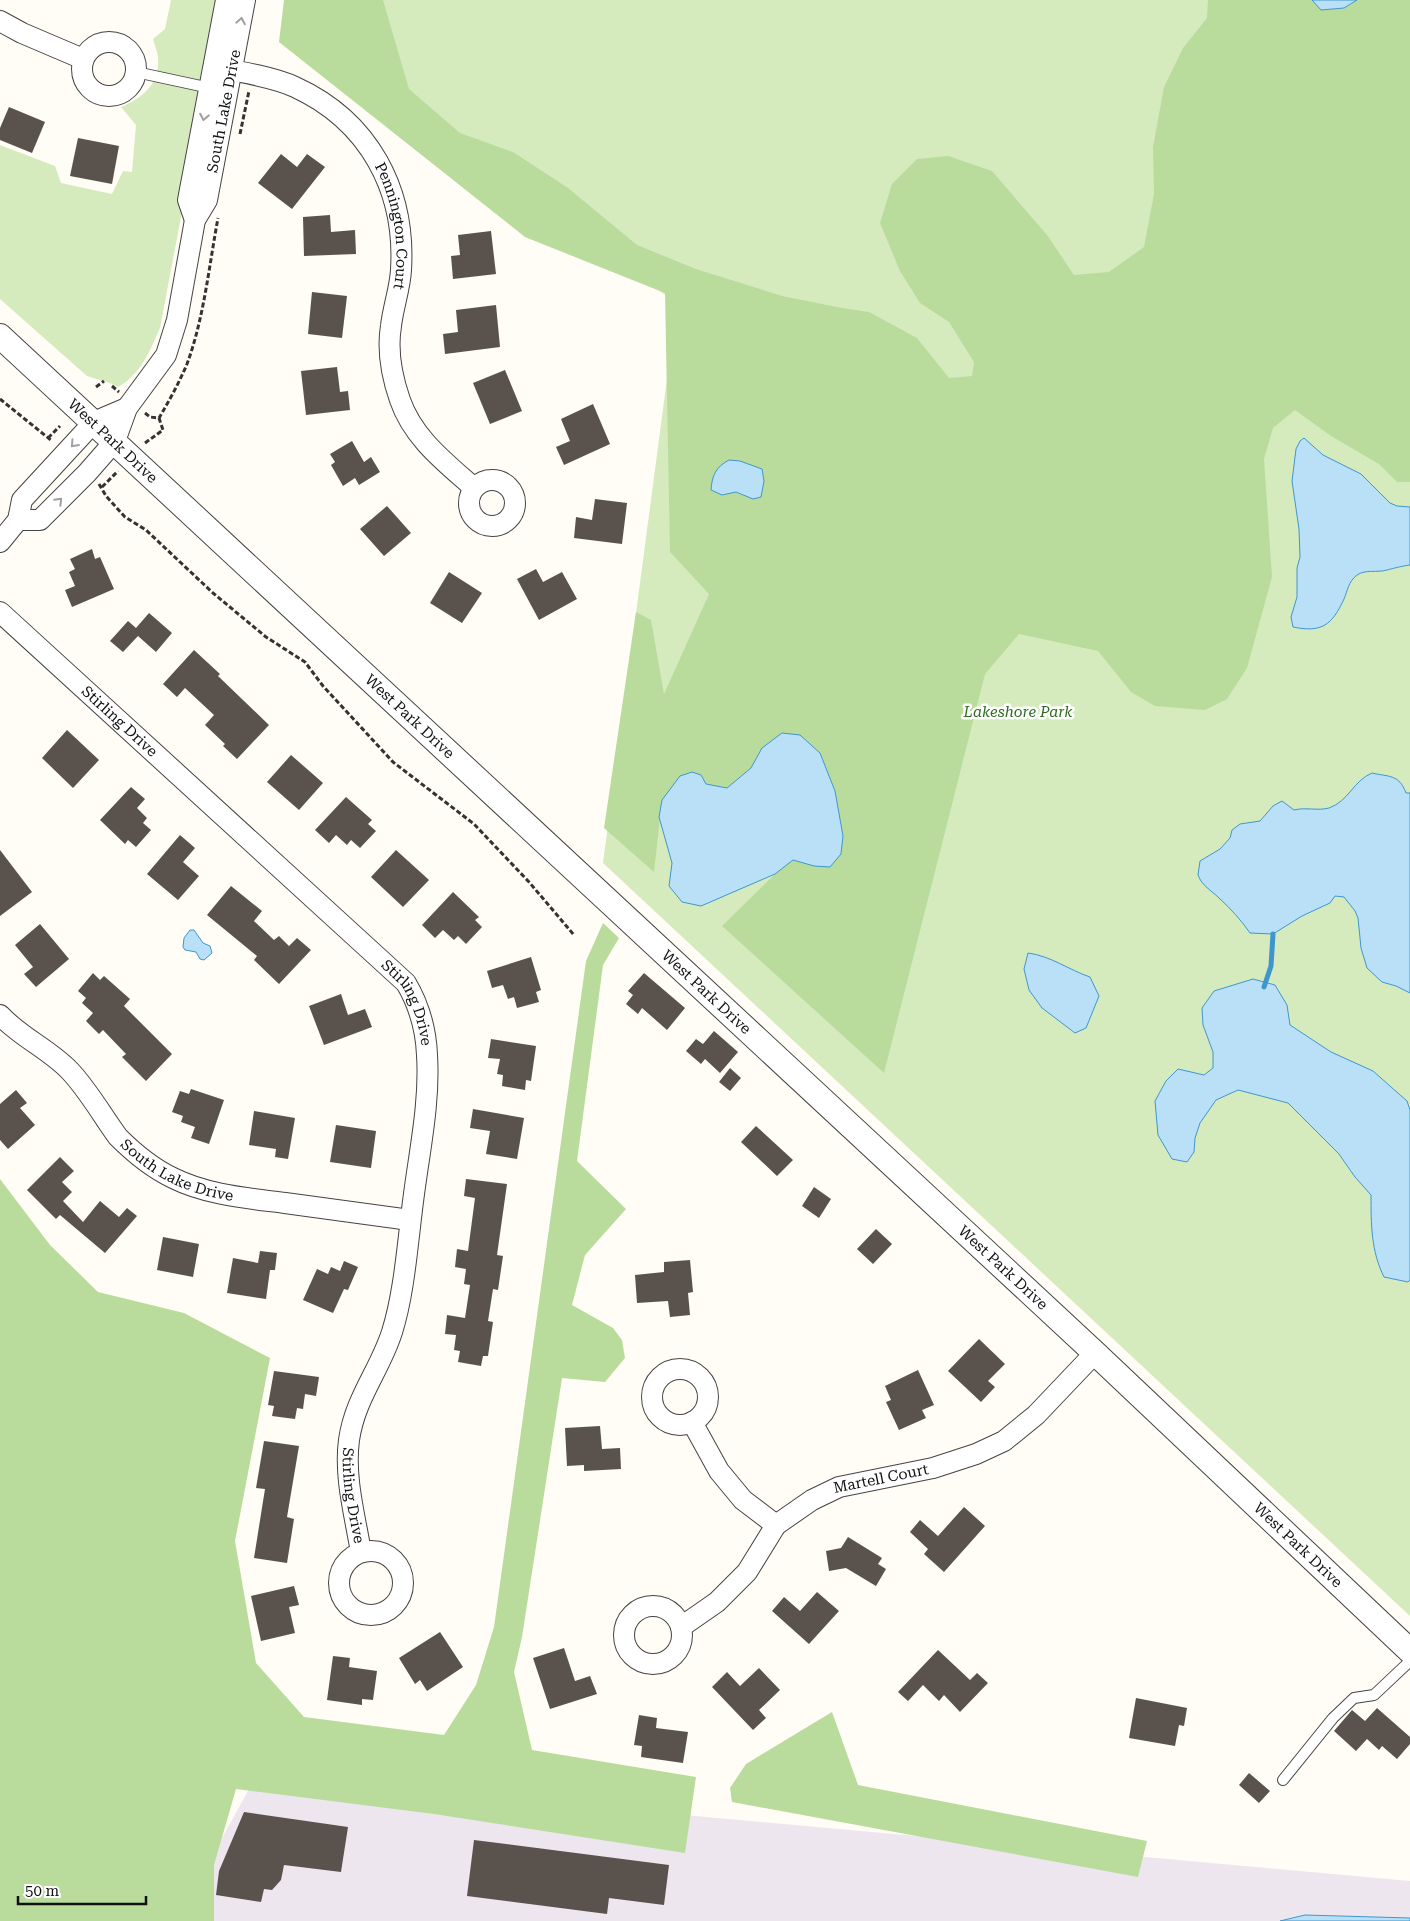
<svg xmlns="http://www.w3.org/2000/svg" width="1410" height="1921" font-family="'Roboto Serif',serif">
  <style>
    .industrial { fill: #eee6ef }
    .green { fill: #d5ebbd }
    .forest { fill: #b9dc9c }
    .water { fill: #b9e0f7; stroke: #3f96cf }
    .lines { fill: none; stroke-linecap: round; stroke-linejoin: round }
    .stream { stroke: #3f96cf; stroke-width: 5 }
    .building { fill: #5a524d }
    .service-casing { stroke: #444; stroke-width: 12 }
    .minor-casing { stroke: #444; stroke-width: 22 }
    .tertiary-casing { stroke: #444; stroke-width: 26 }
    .path { stroke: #333; stroke-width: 3; stroke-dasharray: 5 2.5; stroke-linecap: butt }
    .service { stroke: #fff; stroke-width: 10 }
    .minor { stroke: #fff; stroke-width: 20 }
    .tertiary { stroke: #fff; stroke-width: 24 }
    .oneway { stroke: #a0a0a0 }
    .labels { text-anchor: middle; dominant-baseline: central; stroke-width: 5; stroke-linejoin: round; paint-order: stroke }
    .street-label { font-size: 15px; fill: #111; stroke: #fff }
    .park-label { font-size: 15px; font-style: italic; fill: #2f6b1f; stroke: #fff }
  </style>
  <rect width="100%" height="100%" fill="#fffdf5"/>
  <path class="industrial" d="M256,1776L1410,1881V1921H190L192,1893Z"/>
  <g class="green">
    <path d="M171,0H222L160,328C150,351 141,374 118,387L110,383L87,376L0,299V145L55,166L61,183L112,194L123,171L132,172L136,125L121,107C143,98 160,83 158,58C158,52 154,44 153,39L165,29Z"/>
    <path d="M357,0H1410V1616L603,863L677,303L365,89Z"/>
  </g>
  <g class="forest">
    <path d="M284,0H383L409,89L460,133L513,152L568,188L637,245L696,269L782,296L842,308L869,312L917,338L949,378L972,376L974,362L949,322L920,303L900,271L880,223L892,184L917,159L948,156L992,171L1047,235L1074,275L1109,272L1144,247L1154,194L1153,147L1164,87L1183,48L1207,18L1208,0H1312L1321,10L1344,8L1357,0H1410V482H1397L1379,464L1331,436L1295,410L1273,428L1264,459L1272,577L1247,668L1227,699L1205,710L1155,706L1131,692L1098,651L1019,634L985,674L884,1073L722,926L775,874L793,860L814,866L843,836L835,791L820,753L800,735L782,733L762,748L751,768L727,788L706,784L662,800L654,872L604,828L636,612L651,620L664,694L709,594L670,552L665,293L525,237L279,42Z"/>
    <path d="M603,923L619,938L603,965L577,1161L626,1209L585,1255L572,1305L613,1328L622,1340L625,1358L605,1382L562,1378L522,1637L514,1672L532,1750L696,1777L685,1853L434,1814L236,1789L214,1865V1921H0V1179L50,1245L98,1292L184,1313L270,1358L235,1541L256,1663L304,1717L444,1735L476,1685L494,1627L586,961Z"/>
    <path d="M832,1712L858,1785L1147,1841L1138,1877L732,1802L730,1788L746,1764Z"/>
  </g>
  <g class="water">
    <path d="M1312,0H1357L1344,8L1321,10Z"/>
    <path d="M1304,438L1323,455L1361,474L1390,503L1397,506L1410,507V565C1402,566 1395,568 1387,570C1377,573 1366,569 1357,575C1348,582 1348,590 1344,599C1332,625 1322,633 1293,627L1291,617L1297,597V568L1300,557L1299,529L1292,481L1296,449L1300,441Z"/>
    <path d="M729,460L740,461L762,469L764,481L761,497L753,499L736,492L722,495L711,490C712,475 716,467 729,460Z"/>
    <path d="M782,733L800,735L820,753L835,791L843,836L841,854L830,867L814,866L793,860L775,874L701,906L682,902L669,886L672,863L659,817L662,800L680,776L692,772L701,775L706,784L727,788L751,768L762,748Z"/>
    <path d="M1372,773C1389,777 1399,774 1406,793H1410V993L1396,986L1382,982L1367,968L1361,948L1358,918L1355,911L1344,897L1335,896L1330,903L1302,916L1273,934L1250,933C1241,920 1231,909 1219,898C1211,890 1202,886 1198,875L1200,861L1220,849L1230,838L1232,830L1240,824L1260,821L1273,806L1282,801L1294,810C1305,807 1318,811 1329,808C1349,801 1353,781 1372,773Z"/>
    <path d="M190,930H194L203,943L210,946L212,953L204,960L200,959L196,952L185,950L183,947L184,938Z"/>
    <path d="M1028,953C1051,956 1069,970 1090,977L1099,996L1086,1028L1075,1033L1042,1008L1029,990L1024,969Z"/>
    <path d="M1253,979L1275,985L1287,1005L1290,1025L1331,1052L1373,1071L1407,1101L1410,1110V1280L1408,1282L1384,1277C1371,1251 1371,1224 1371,1195L1355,1177L1339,1154L1288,1103L1238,1090L1216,1100L1200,1123L1195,1138L1194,1152L1187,1162L1172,1159L1158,1135L1155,1101L1166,1081L1178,1069L1204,1075L1213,1068V1052L1203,1025L1202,1008L1214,991Z"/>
    <path d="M1305,1915L1410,1918V1921H1280Z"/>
  </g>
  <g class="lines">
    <path class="stream" d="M1264,987L1271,966L1273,934"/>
  </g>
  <g class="building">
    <path d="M9,107L45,122L32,153L0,140V128Z"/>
    <path d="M78,138L119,146L112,184L70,176Z"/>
    <path d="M281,154L297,167L307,154L325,167L292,209L258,183Z"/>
    <path d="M330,215L331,232L355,230L356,254L304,256L303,217Z"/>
    <path d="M491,231L496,274L453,279L451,256L460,255L458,235Z"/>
    <path d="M312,292L347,296L342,338L308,334Z"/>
    <path d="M496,305L500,347L445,354L443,334L458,332L456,310Z"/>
    <path d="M337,367L340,392L348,391L350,410L306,415L301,371Z"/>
    <path d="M505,370L522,411L490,424L473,383Z"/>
    <path d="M593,404L610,444L564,465L556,447L570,441L561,419Z"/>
    <path d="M352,441L364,462L371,457L380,472L359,485L355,478L343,486L331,465L335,462L330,454Z"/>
    <path d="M595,499L627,503L622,544L574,538L576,517L592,520Z"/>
    <path d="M387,506L411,533L384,556L360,529Z"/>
    <path d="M92,549L95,559L100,557L114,589L72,607L65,590L75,586L69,572L75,569L70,559Z"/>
    <path d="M536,569L543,582L562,572L577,599L539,620L517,579Z"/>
    <path d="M449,572L482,593L462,623L430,603Z"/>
    <path d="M149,613L172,633L156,652L138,636L123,652L110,641L128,621L136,628Z"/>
    <path d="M194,650L220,674L218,676L269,725L237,759L223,746L225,744L205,725L214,715L185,688L177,697L163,684Z"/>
    <path d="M67,730L99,760L73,788L42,758Z"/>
    <path d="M291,755L323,783L299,810L267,782Z"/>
    <path d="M131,787L145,799L137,808L147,818L143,823L151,830L136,847L128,840L125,844L100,820Z"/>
    <path d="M346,797L372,820L368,824L376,831L360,848L351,840L347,845L336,835L329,843L315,830Z"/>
    <path d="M180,835L195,848L183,862L199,876L178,900L147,874Z"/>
    <path d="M0,850L32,892L0,916Z"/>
    <path d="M396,850L429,880L403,907L371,877Z"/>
    <path d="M231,886L262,911L254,921L274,940L279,936L289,946L297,938L311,950L279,984L254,960L257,956L207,915Z"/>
    <path d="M453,892L479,917L475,920L482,927L466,944L458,936L454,940L443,930L435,938L422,925Z"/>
    <path d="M40,924L69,959L36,987L24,974L33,967L15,945Z"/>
    <path d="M531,957L541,990L536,992L539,1002L517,1008L514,997L508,999L503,985L492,988L487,971Z"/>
    <path d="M93,973L100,980L104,976L130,999L124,1006L172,1054L146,1081L122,1057L126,1054L103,1030L99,1034L86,1021L93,1013L82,1003L86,998L78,991Z"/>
    <path d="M644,973L685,1008L667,1030L642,1008L638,1014L626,1004L633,995L628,991Z"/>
    <path d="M341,994L348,1015L365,1009L372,1027L324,1045L309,1006Z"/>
    <path d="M714,1031L738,1052L720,1073L705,1059L701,1064L686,1051L696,1039L703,1044Z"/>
    <path d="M491,1039L536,1046L531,1081L526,1080L525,1090L502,1086L503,1075L497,1074L500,1059L488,1058Z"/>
    <path d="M730,1068L741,1078L730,1091L719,1082Z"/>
    <path d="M191,1089L224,1100L209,1144L191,1138L195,1127L181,1122L183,1116L172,1112L180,1091L189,1094Z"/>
    <path d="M16,1090L27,1103L20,1108L35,1125L8,1149L0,1140V1104Z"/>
    <path d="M473,1109L524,1118L517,1159L486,1154L490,1131L470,1128Z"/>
    <path d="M254,1111L295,1118L288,1159L275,1157L276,1149L249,1145Z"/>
    <path d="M336,1125L376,1131L371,1168L330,1162Z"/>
    <path d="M756,1126L793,1160L777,1176L741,1142Z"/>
    <path d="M60,1157L74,1171L62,1182L72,1192L63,1201L83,1222L100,1201L119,1217L127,1208L137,1216L105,1253L60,1215L56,1219L27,1190Z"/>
    <path d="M466,1179L507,1184L497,1255L503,1256L498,1290L493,1289L488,1321L493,1322L488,1356H483L481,1366L458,1362L460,1351L454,1350L456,1335L445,1334L447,1315L465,1318L470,1285L464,1284L466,1269L455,1267L457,1249L468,1251L475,1198L464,1196Z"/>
    <path d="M814,1187L831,1199L819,1218L802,1206Z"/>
    <path d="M876,1229L892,1244L873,1264L857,1249Z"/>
    <path d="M163,1237L199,1244L193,1277L157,1270Z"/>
    <path d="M260,1251L277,1253L275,1270H270L266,1299L227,1293L233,1258L258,1263Z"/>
    <path d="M690,1260L693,1292L688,1293L690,1315L670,1317L668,1301L637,1303L635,1275L664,1272V1262Z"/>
    <path d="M344,1261L358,1267L348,1290L344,1289L333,1313L303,1300L317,1269L328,1274L331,1267L340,1271Z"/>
    <path d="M979,1339L1005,1364L988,1381L995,1387L981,1402L948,1371Z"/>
    <path d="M918,1370L934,1405L922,1410L926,1418L899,1430L886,1402L891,1400L885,1386Z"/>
    <path d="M274,1371L319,1377L316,1396L305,1394L303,1409L297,1408L295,1419L272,1416L274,1406L268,1405Z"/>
    <path d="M600,1426L602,1449L620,1448L621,1469L584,1471V1465L567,1466L565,1428Z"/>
    <path d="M264,1441L299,1446L287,1517L294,1519L287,1563L254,1558L265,1489L256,1488Z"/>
    <path d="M964,1507L985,1526L944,1572L924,1554L928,1549L910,1532L920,1520L938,1536Z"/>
    <path d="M848,1537L882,1558L878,1564L886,1569L876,1586L846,1568L829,1571L826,1551L841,1548Z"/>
    <path d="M294,1586L299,1605L289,1607L295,1633L261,1641L251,1596Z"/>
    <path d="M817,1592L839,1611L809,1644L772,1611L784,1597L800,1611Z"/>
    <path d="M440,1632L463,1667L427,1691L420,1680L415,1684L399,1658Z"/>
    <path d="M564,1648L575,1681L590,1676L597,1694L550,1709L533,1658Z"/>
    <path d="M938,1650L970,1680L977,1673L988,1683L960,1712L944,1695L939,1701L923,1685L908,1701L898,1692Z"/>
    <path d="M333,1656L350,1658L349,1667L377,1671L373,1700L362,1699V1705L327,1700Z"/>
    <path d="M759,1668L780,1690L759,1710L766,1718L753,1730L712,1687L727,1672L740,1686Z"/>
    <path d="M1136,1698L1187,1708L1184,1726L1179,1725L1175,1746L1129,1738Z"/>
    <path d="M1377,1708L1410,1737V1744L1397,1759L1382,1746L1379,1750L1367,1739L1356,1751L1334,1731L1352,1710L1365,1721Z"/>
    <path d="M639,1715L657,1718L656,1728L688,1732L683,1763L641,1757L642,1746L634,1745Z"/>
    <path d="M1249,1773L1270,1791L1259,1803L1239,1785Z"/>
    <path d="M244,1812L348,1827L341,1872L284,1865L281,1880L272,1890L264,1889L261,1902L216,1895L219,1871Z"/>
    <path d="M474,1840L669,1865L664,1905L609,1898L607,1914L467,1896Z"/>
  </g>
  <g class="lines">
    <g class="service-casing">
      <g id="service">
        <path d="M136,72L210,88"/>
        <path d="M1283,1780L1333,1718L1354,1698L1374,1695L1410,1661"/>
      </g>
    </g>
    <g class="minor-casing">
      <g id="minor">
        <path d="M0,21L22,33L83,59"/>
        <circle cx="109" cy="69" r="27"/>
        <path id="s1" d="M214,67C237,71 274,77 295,87C369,121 406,190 401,270C400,289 393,307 391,326C387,350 392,377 400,400C413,438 445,462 474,488"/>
        <path d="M195,220L188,200L226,0"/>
        <circle cx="492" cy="503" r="23"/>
        <path id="s2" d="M18,520H40L87,473L115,441L127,408L166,355L177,320L195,220L207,200L245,0"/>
        <path d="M0,542L18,520L22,500L94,422L127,408"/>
        <path id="s3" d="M0,612L406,983C419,1005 426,1030 427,1055C430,1101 420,1148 414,1194C408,1237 405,1291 392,1332C380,1370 355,1398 349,1440C344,1477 355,1516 361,1552"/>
        <path id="s4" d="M0,1015C20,1037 49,1049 70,1071C88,1090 102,1115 118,1137C134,1153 152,1168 173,1178C207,1195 247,1198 285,1203C327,1209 368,1214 410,1220"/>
        <circle cx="680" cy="1397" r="28"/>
        <path d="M692,1422L719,1471L743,1500L776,1525"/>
        <circle cx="371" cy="1583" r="32"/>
        <circle cx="653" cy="1635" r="29"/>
        <path id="s5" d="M681,1627L717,1602L747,1572L776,1525L812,1500L839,1487L933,1468L976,1454L1004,1441L1036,1415L1095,1353"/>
      </g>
    </g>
    <g class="tertiary-casing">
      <g id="tertiary">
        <path id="s6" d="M0,336L1095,1353L1410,1651"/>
      </g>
    </g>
    <g class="path">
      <path d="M240,134L249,91"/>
      <path d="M112,386L119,392"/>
      <path d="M96,387L104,381"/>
      <path d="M0,399L52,441"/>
      <path d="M145,413L150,417L159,418C169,401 179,383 187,364C204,318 209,266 218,218"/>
      <path d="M48,438L60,426"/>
      <path d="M145,443L163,430L159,418"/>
      <path d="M99,484L106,496L125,517L146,530L213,593L266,637L305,662L323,686L393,762L474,824L529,882L574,935"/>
      <path d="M102,487L118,471"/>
    </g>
    <use href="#service" class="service"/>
    <use href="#minor" class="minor"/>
    <use href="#tertiary" class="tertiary"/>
  </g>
  <defs><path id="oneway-chevron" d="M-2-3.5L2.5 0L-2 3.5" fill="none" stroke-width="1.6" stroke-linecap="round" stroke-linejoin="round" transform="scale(1.25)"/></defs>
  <g class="oneway">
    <use href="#oneway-chevron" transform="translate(241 21) rotate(-80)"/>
    <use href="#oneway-chevron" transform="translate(204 117) rotate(101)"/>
    <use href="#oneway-chevron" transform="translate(74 444) rotate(132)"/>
    <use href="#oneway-chevron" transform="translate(59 501) rotate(-45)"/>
  </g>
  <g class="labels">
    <g class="street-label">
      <text stroke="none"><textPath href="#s2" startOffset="484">South Lake Drive</textPath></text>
      <text stroke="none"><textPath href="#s1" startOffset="264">Pennington Court</textPath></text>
      <text stroke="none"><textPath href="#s6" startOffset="154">West Park Drive</textPath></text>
      <text stroke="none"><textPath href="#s6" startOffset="559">West Park Drive</textPath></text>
      <text stroke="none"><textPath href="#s3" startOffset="162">Stirling Drive</textPath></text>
      <text stroke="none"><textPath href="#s6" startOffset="964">West Park Drive</textPath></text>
      <text stroke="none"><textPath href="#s3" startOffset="568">Stirling Drive</textPath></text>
      <text stroke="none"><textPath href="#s4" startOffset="241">South Lake Drive</textPath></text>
      <text stroke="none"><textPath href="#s6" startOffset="1369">West Park Drive</textPath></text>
      <text stroke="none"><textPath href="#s5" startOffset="258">Martell Court</textPath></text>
      <text stroke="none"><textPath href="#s3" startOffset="1078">Stirling Drive</textPath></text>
      <text stroke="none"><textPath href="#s6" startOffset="1774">West Park Drive</textPath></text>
    </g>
    <g class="park-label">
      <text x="1018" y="712">Lakeshore Park</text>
    </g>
  </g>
  <path d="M18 1896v8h128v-8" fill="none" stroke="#111111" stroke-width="2.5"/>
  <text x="25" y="1896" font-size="15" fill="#111111" stroke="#ffffff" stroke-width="4" paint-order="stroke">50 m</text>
</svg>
